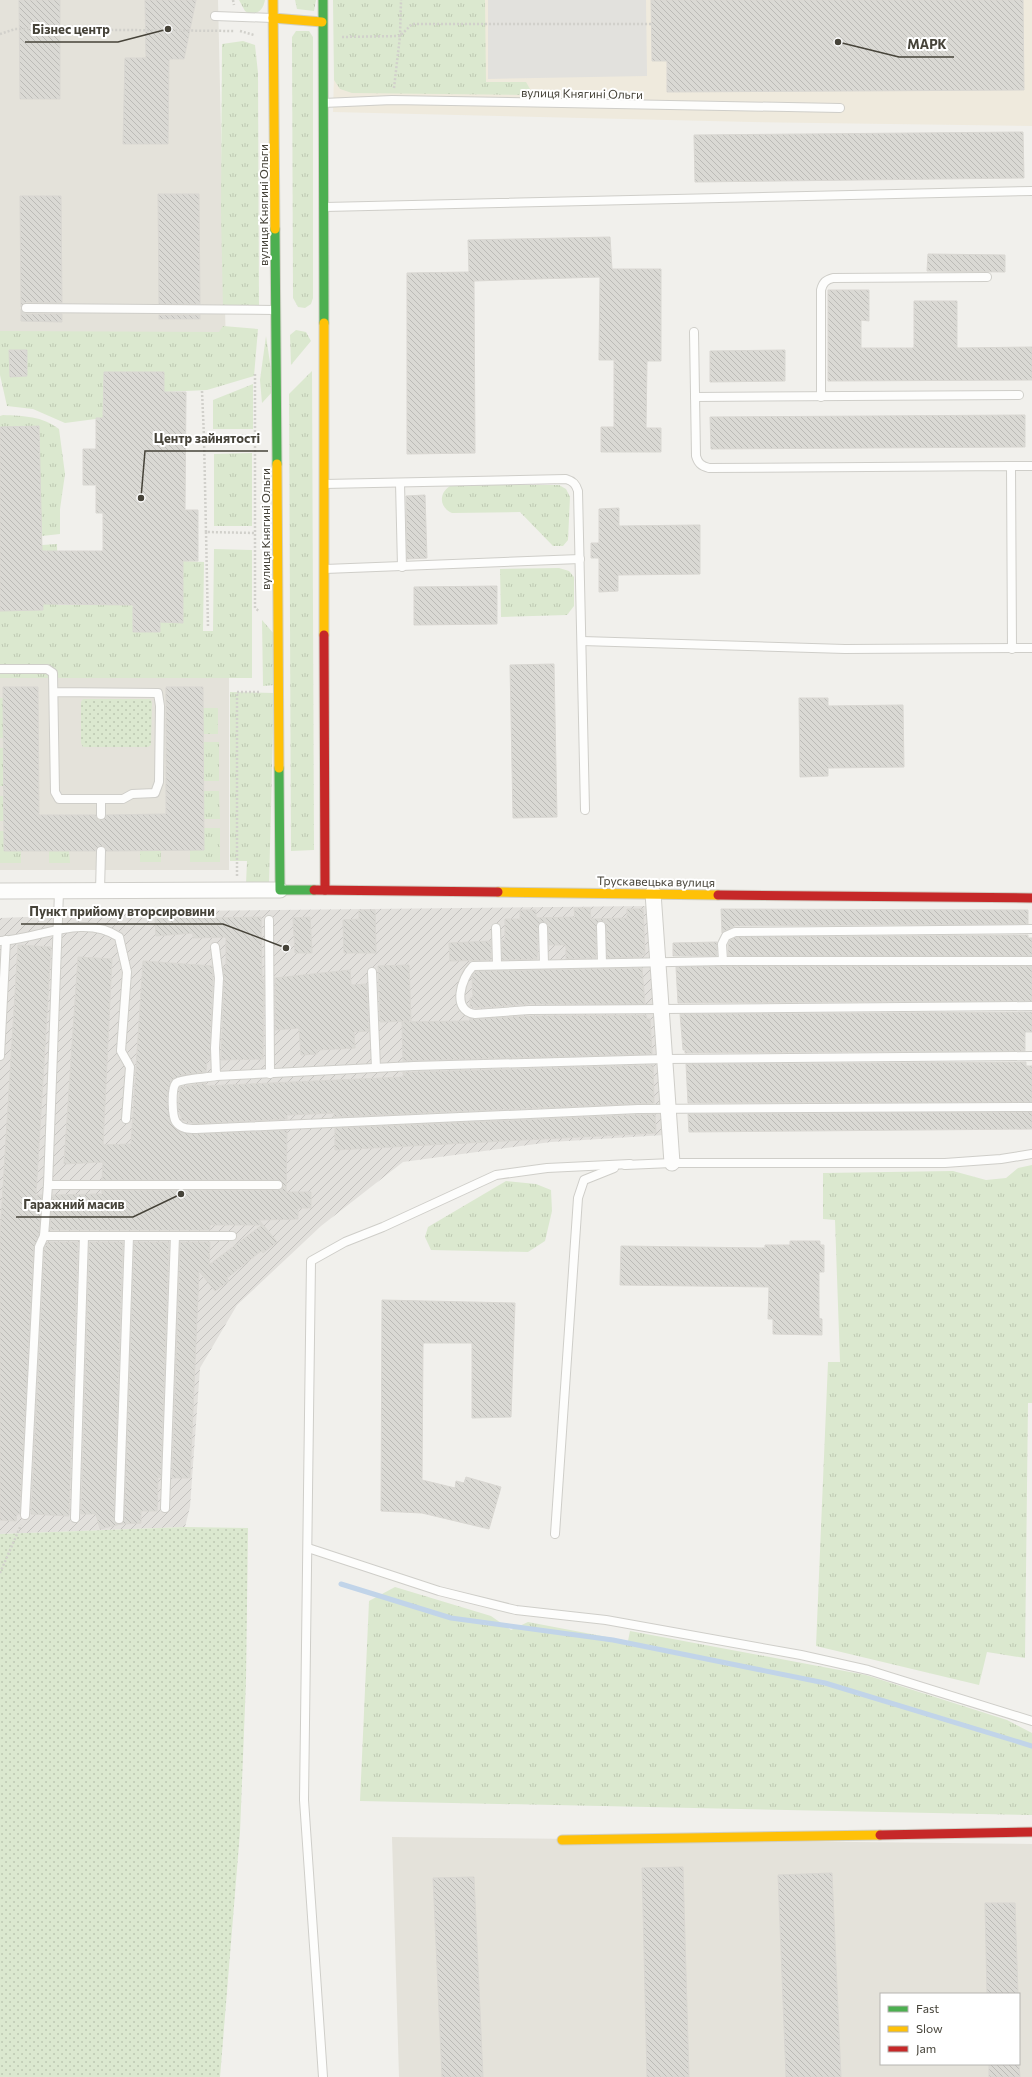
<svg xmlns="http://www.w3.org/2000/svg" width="1032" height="2077" font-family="Commissioner,sans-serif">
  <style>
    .residential { fill: #e4e2da; fill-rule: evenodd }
    .commercial { fill: #efeadd }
    .industrial { fill: url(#industrial-furrows) }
    .grass { fill: url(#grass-tufts) }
    .park { fill: url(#park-dots) }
    .parking { fill: #e2e1dd }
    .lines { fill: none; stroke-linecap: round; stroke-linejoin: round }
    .stream { stroke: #c1d4e9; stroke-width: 5 }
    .building { fill: url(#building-back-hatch); stroke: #d9d7d2 }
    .lane-casing { stroke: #cfcec9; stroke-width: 10 }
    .street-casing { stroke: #cfcec9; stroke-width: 17 }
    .fast-casing { stroke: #d0cfc5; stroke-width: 11 }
    .slow-casing { stroke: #d0cfc5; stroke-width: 11 }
    .jam-casing { stroke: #d0cfc5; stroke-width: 11 }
    .path { stroke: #d1d0cb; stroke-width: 2.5; stroke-dasharray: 2 2; stroke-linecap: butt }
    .lane { stroke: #fdfdfc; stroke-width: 8 }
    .street { stroke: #fdfdfc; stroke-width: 15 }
    .fast { stroke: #4caf50; stroke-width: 9 }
    .slow { stroke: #ffc107; stroke-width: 9 }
    .jam { stroke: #c62828; stroke-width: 9 }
    .labels { text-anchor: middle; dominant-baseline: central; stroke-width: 4; stroke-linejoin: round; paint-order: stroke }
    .street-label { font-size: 12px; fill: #464339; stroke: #fff }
    .leader { fill: none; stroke: #464339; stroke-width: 1.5 }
    .callout-dot { fill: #464339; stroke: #fff; stroke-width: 1.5 }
    .callout-label { font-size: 13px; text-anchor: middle; font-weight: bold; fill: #464339; stroke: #fff; stroke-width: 4; stroke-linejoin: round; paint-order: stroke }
  </style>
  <defs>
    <pattern id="industrial-furrows" width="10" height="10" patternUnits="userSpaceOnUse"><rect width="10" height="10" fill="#e2e0dc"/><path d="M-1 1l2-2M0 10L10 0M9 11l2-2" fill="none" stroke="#c3c1be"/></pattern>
    <pattern id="grass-tufts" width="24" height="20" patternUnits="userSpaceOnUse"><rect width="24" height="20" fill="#dbe8cf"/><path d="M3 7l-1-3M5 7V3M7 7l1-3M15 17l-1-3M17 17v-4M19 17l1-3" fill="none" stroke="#bdc8b2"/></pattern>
    <pattern id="park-dots" width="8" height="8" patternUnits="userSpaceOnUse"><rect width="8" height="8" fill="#dbe8cf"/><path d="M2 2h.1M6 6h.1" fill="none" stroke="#bdc8b2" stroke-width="1.8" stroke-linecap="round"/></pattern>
    <pattern id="building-back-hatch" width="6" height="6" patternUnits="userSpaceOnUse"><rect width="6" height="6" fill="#dad9d4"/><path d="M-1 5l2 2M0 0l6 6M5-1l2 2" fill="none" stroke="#bcbbb7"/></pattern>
  </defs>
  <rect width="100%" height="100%" fill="#f1f0ec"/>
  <g class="residential">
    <path d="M0,0H218L226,351L0,347Z"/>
    <rect x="0" y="678" width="229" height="192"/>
    <path d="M392,1837L1032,1844V2077H399ZM881,1994H1019V2064H881Z"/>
  </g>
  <path class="commercial" d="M336,0H1032V126L752,122L333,112Z"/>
  <path class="industrial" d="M647,906L665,1135L551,1142L403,1162L321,1226L237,1305L200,1368L190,1507L185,1527L0,1534V918L181,911Z"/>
  <g class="grass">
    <path d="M239,0H265C263,9 260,12 251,15L245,11Z"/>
    <path d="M295,0H316L314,11L297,9Z"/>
    <path d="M333,0H485L486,82H526L530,89L526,95L352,93L340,89L334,80Z"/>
    <path d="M296,31H309L313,37V298L311,304L305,308L298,307L293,298L292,37Z"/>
    <path d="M243,41L255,45L258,73L259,307L223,310L221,212L222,44Z"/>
    <path d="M223,326L258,329L254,376L207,390L164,392V372H104L103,418L65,423L33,409L7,406L0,375V331L219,332Z"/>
    <path d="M296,330L306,332L311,341L291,365L290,335Z"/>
    <path d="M266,336L274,390L262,403L260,380Z"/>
    <path d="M312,371L314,850L291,851L289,394Z"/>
    <path d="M253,384V429H213V400Z"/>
    <path d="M3,415C24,416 42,416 59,429L65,474L60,509V534L42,536V545L57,544L58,605H133L160,631V622H183V561L204,562L203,631H213L214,549L252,550V678H0V416Z"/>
    <path d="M252,453V526H214V454Z"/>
    <path d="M452,485H559L566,489L570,497L568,540L563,546H553L520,512L452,513C438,507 439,491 452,485Z"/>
    <path d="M559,568L569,571L574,577V606L567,615L501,617L500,569Z"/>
    <path d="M262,620L274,634L275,685L263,686Z"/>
    <path d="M230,692L274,693L269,885L246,884L247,861H230Z"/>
    <rect x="0" y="698" width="3" height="40"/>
    <rect x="203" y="708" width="15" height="26"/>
    <rect x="203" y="742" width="16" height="39"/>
    <rect x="0" y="748" width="3" height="38"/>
    <path d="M204,791H219L220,819H204Z"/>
    <path d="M0,796H3L4,821H0Z"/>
    <path d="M204,828H220V862H190V850Z"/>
    <path d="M0,831H4V851H21V863H0Z"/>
    <rect x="140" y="850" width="21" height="12"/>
    <path d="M49,851H69L70,863H49Z"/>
    <path d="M1032,1165V1403H1028L1025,1658L987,1652L979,1685L816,1646L828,1362H840L835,1220L823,1219V1173L953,1171L986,1180L1006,1178L1018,1168Z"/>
    <path d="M506,1181L536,1184L551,1190L552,1211L545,1241L528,1252L431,1250L425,1237L428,1227Z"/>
    <path d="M395,1587L491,1616L511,1630L528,1622L628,1641L630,1631L866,1675L1007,1720L1032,1733V1815L360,1801L369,1601Z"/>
  </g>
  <g class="park">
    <path d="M83,699H150L152,702L151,745L148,747H83L81,743V702Z"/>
    <path d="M185,1527L248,1528L246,1681L240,1832L220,2077H0V1534Z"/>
  </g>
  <path class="parking" d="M488,0H646L647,76L488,79Z"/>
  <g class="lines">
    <path class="stream" d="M341,1584L451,1618L613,1640L825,1683L1032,1746"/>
  </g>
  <g class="building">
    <path d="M19,0H60V99H20Z"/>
    <path d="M145,0H196L184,59H169L168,144H123L125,58H146Z"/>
    <path d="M651,0H1023L1024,90L667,92V61H652Z"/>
    <path d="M1023,132L1024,178L695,182L694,135Z"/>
    <path d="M158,194H199L200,304H159Z"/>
    <path d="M20,196H61L62,303L26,302L21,307Z"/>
    <path d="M610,237L612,269H661V361H647L646,428H661V452H601V427H614V360H599L600,277L474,281L475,453L407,454V273L469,272L468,240Z"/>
    <path d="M928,254L1005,255V272L927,271Z"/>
    <path d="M828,290H869V321L861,320V348H914V301H957V348L1032,347V380L828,381Z"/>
    <path d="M21,309L26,314H62V322L21,321Z"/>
    <rect x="159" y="315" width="41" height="4"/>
    <path d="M9,350H27V376L10,377Z"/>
    <path d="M785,350V381L710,382V351Z"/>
    <path d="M104,372H164V392H186L185,510H198V561H183V623L160,622V632H133V605L43,604V610L0,611V427L39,426L42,551H103V513H96V485H83V449H96V418H103Z"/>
    <path d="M1025,415V447L711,449L710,417Z"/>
    <path d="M425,495L427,558L407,559L406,496Z"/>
    <path d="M619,508V526L700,525V574L618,575V591L599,592V558H591V543H599V509Z"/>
    <path d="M497,586V624L414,625V587Z"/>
    <path d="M554,664L557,817L513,818L510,665Z"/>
    <path d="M3,687H38L39,815H96L98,820H101L106,815L166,814V687H203L204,850L106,851L104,847L101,846L96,851H4Z"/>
    <path d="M799,698H828V706L903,705L904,767L828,768V776L800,777Z"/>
    <path d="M574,908H590L591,919L627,918V909H643L645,955H641L642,957L607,958L606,925L604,921H600L596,926V958L566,959V945H549L548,926L546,922H542L538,927L537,959L502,960V940H505V919H520V910H536V918L575,917Z"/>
    <path d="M721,909L1028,910V924L735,926L722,933Z"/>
    <path d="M359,910H375L376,953H344L343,920L359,919Z"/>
    <path d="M193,914H211L212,918L261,917L262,980H264L263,1059L221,1060L224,978L223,967H226V937L193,938V933L156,936L155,919L193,916Z"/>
    <path d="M310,917L312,953H295L293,918Z"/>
    <path d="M1028,935V938H1032V956H728V945L730,940L736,937Z"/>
    <path d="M491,941V960L450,961L449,943Z"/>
    <path d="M717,942V956H673V943Z"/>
    <path d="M18,945L51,947L36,1195H42L39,1235L34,1247L20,1514H17L16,1521L0,1520V1236Z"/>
    <path d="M78,957L112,959L103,1145L131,1144L143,961L212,966L213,978L210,1060H207L206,1072L182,1075L171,1081L168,1090L167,1102L171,1124L178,1131L190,1134L287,1130L286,1192H311V1208H298V1219L259,1220L277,1242L263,1253L261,1251L227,1278L229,1281L215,1291L199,1271L190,1478H172L180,1242H210L209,1265L262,1225H210V1230H50L53,1195L102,1194V1190H278L283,1188V1185L278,1180H102L103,1162L64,1164Z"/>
    <path d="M409,965L411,1021L380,1022L378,966Z"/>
    <path d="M723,966H1032V1001L678,1003L676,967Z"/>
    <path d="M642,968L645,1004H529L476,1008L470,1006V998H473L472,976L476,971Z"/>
    <path d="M350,970L351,985L367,984L369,1031L354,1032L355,1048L317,1050V1054L301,1055L299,1028L275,1030V978Z"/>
    <path d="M1032,1012V1032H1025V1051L685,1053V1050H683L680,1014Z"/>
    <path d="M646,1015L647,1019H650L652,1054L403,1061L402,1022L470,1021V1018L475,1019L529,1016Z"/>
    <path d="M1026,1062V1066H1032V1102L688,1103L686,1064Z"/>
    <path d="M653,1065L654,1103L334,1117V1113L287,1115V1119L196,1124L182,1120L178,1108L180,1087L206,1083L205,1086L403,1077V1072H414Z"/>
    <path d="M1032,1112V1129L689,1132L688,1114Z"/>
    <path d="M655,1114L656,1133L335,1150V1128Z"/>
    <path d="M790,1241H820V1245H824V1272H819V1318L822,1319V1335L773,1334V1319H768L769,1287L620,1285L621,1246L765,1248V1245H790Z"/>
    <path d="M48,1242H78L69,1516L31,1514L44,1248Z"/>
    <path d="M89,1242H123L114,1519L116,1523L121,1524L100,1529L96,1514H81Z"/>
    <path d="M134,1242H169L161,1478L158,1477L157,1511H141V1523L121,1524L124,1519Z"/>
    <path d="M382,1300L515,1303L511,1417L472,1418V1343H423L422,1480L455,1488L456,1481L464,1483L466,1477L501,1487L489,1529L422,1513L381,1511Z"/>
    <path d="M683,1867L689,2077H647L642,1868Z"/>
    <path d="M832,1873L841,2077H786L778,1875Z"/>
    <path d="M474,1877L483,2077H442L433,1878Z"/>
    <path d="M985,1903H1015L1018,1994H987Z"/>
    <path d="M989,2064H1019L1020,2077H989Z"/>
  </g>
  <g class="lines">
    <g class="lane-casing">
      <g id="lane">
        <path d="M215,16L272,18"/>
        <path d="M323,103L392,100L840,108"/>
        <path d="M325,207L1032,191"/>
        <path d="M26,308L275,310"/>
        <path d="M694,332L696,456C698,463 701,466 709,468L1011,466L1012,649"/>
        <path d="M695,397L1019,395"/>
        <path d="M821,397V290C823,282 826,280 833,278L987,277"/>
        <path d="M1011,466H1032"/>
        <path d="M400,483L402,567"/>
        <path d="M324,484L566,479C573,481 576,484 578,491L585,810"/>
        <path d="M325,569L580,559"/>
        <path d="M582,641L845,649L1032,648"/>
        <path d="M0,669H47L53,673L55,792L59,799H123L132,794L155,793L159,782L160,706L158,693L54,692"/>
        <path d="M101,800V815"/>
        <path d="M100,891L101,851"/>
        <path d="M269,920L270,1074"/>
        <path d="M601,926L602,963"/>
        <path d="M543,927L544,964"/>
        <path d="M496,928L497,964"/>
        <path d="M1032,929L735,932L726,936L722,944L723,961H1032"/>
        <path d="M0,941C39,939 83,913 119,937L127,972L121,1051L130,1067L126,1119"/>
        <path d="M215,947L219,978L215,1048L216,1076L414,1066L665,1059L1032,1056"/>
        <path d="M723,961L473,966C461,978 451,1011 475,1014L529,1010L1032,1006"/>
        <path d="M372,972L376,1068"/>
        <path d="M0,1056L6,940"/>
        <path d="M216,1076C208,1078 182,1078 176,1083C171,1089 172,1116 176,1122C181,1129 189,1129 196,1129L638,1109L1032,1107"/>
        <path d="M625,1165L672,1163H945L1001,1159L1032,1154"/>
        <path d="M48,1185H278"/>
        <path d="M44,1236H232"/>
        <path d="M165,1508L175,1236"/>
        <path d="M25,1515L39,1247L44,1236L48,1185L59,892"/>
        <path d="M75,1518L84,1236"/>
        <path d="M119,1519L129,1236"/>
        <path d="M555,1534L578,1198L584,1180L614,1168"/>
        <path d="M308,1548L439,1591L516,1610L606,1620L801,1655L868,1670L1032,1721"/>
        <path d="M323,2077L304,1800L311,1261L345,1242L383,1227L496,1175L547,1168L630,1164"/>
      </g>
    </g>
    <g class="street-casing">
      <g id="street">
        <path d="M0,891L280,890"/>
        <path d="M653,893L672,1163"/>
      </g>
    </g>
    <g class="fast-casing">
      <g id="fast">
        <path d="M323,0L324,323"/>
        <path d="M275,229L277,464"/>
        <path d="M279,768L280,890H314"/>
      </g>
    </g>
    <g class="slow-casing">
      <g id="slow">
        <path d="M273,0L275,229"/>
        <path d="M273,18L322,22"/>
        <path d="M324,323V635"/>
        <path d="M277,464L279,768"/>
        <path d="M498,892L718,895"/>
        <path d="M562,1840L880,1835"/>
      </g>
    </g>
    <g class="jam-casing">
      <g id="jam">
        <path d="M324,635L325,890"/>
        <path d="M314,890L498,892"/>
        <path d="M718,895L1032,898"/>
        <path d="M880,1835L1032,1832"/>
      </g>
    </g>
    <g class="path">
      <path d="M233,0L234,5"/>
      <path d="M240,31L254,35"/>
      <path d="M0,34L15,29L235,31"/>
      <path d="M342,37L400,36L412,24H652"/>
      <path d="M394,88L400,36L401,0"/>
      <path d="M255,374V608L259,611"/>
      <path d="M202,391L204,437"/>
      <path d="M255,435L204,437L206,532L255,533"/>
      <path d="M206,532L208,627"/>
      <path d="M237,876V692H260"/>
      <path d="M0,1573L21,1525"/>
    </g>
    <use href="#lane" class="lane"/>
    <use href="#street" class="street"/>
    <use href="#fast" class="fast"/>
    <use href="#slow" class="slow"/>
    <use href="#jam" class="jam"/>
  </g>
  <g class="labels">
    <g class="street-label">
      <text transform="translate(582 93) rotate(1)">вулиця Княгині Ольги</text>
      <text transform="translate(263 205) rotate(-90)">вулиця Княгині Ольги</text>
      <text transform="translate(265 529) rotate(-90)">вулиця Княгині Ольги</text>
      <text transform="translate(656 881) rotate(1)">Трускавецька вулиця</text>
    </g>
  </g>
  <path class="leader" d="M168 29L118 42H25M838 42L899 57H954M141 498L145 451H268M286 948L223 924H21M181 1194L133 1217H16"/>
  <g class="callout-dot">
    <circle cx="168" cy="29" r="4"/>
    <circle cx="838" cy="42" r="4"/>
    <circle cx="141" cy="498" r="4"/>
    <circle cx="286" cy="948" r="4"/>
    <circle cx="181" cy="1194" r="4"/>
  </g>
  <g class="callout-label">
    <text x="71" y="34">Бізнес центр</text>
    <text x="927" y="49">МАРК</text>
    <text x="207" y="443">Центр зайнятості</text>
    <text x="122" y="916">Пункт прийому вторсировини</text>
    <text x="74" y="1209">Гаражний масив</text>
  </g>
  <rect x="880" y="1993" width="140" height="72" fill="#ffffff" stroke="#b5b4b0"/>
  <rect x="888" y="2006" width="20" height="6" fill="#4caf50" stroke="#b5b4b0"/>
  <text x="916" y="2013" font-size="12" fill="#464339">Fast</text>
  <rect x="888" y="2026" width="20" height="6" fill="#ffc107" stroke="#b5b4b0"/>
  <text x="916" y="2033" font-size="12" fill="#464339">Slow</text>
  <rect x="888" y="2046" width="20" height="6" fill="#c62828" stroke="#b5b4b0"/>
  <text x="916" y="2053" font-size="12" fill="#464339">Jam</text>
</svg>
